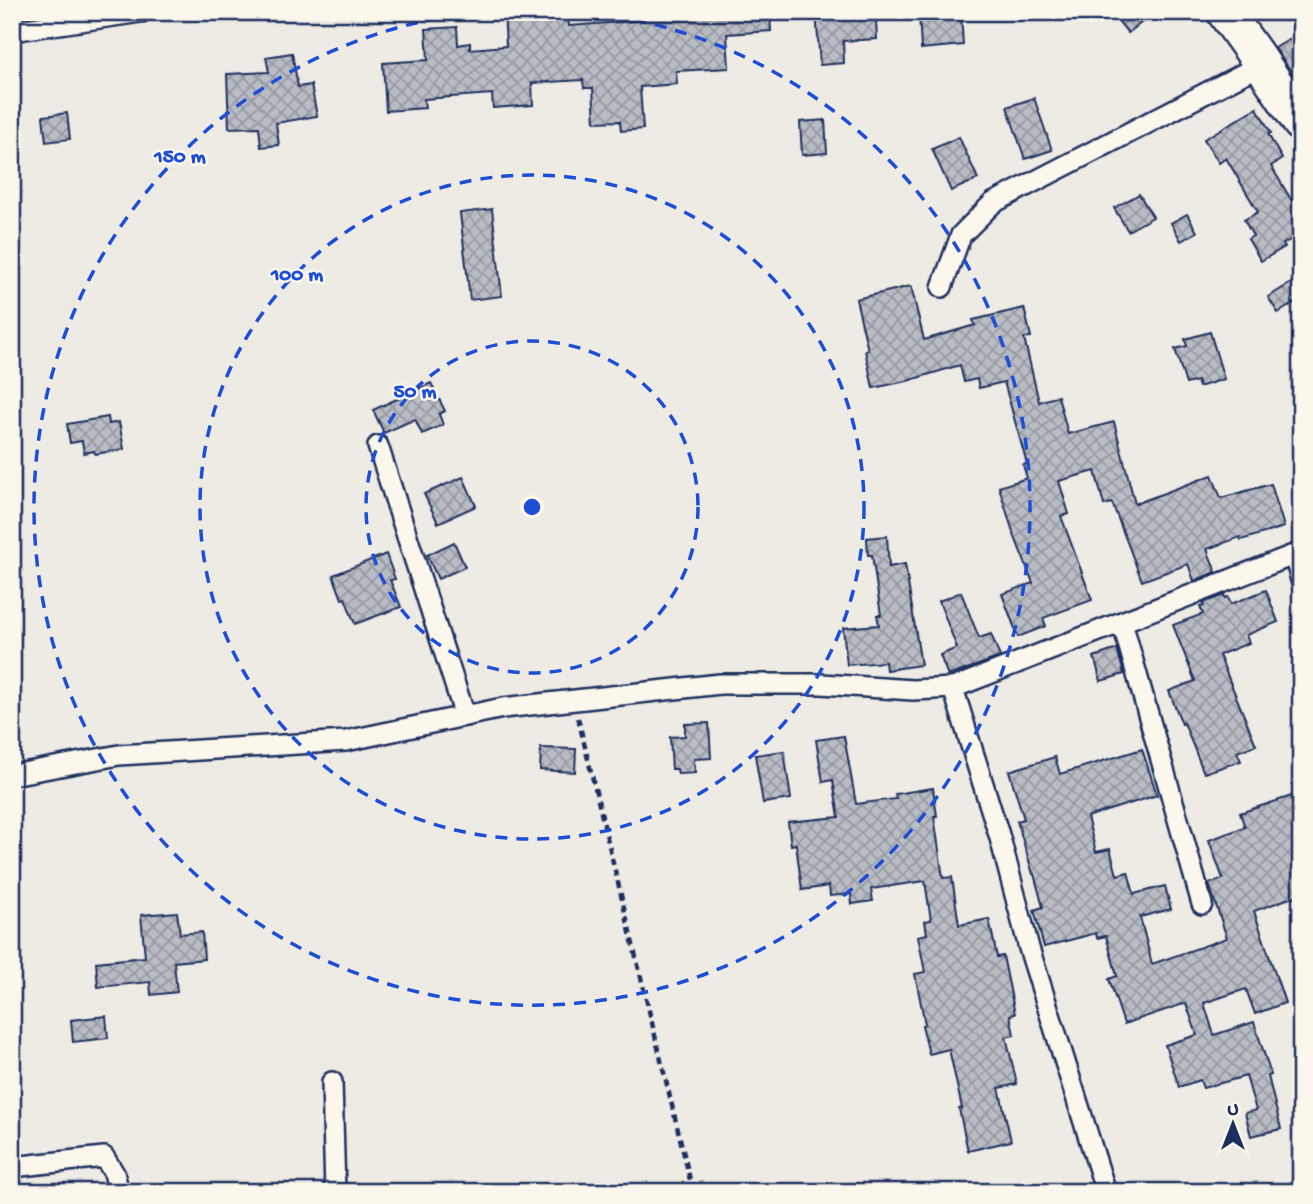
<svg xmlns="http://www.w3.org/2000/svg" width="1313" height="1204" font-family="'Gochi Hand',sans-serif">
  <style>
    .building { fill: url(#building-cross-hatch); stroke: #1b2f5e; stroke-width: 2 }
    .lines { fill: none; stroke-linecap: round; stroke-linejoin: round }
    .street-casing { stroke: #1b2f5e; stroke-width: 24 }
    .highway-casing { stroke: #1b2f5e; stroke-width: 40 }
    .path { stroke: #1b2f5e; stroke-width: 4.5; stroke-dasharray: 7 5; stroke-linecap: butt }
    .street { stroke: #fbf7ec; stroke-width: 19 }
    .highway { stroke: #fbf7ec; stroke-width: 35 }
    .ring { fill: none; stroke: #1d4ed8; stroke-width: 3.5; stroke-dasharray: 12 9 }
    .centre { fill: #1d4ed8; stroke: #fbf7ec; stroke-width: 3.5 }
    .ring-label { font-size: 21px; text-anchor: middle; font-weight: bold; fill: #1d4ed8; stroke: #fbf7ec; stroke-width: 5; stroke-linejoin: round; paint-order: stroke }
  </style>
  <defs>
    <pattern id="building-cross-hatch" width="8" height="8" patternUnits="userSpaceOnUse" patternTransform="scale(1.75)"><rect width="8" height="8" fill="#b9bcc3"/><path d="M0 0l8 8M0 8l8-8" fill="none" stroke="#9699a2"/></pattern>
  </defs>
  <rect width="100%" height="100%" fill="#eeebe4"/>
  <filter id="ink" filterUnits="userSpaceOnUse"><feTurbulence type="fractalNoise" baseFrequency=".0143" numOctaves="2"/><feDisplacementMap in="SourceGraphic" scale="14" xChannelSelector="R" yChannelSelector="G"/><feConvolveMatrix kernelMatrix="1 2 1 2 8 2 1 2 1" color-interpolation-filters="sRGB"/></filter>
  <g filter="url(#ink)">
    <g class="building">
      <path d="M504,12H523L524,18L568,15L569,26L634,21V12H770L771,31L727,34L729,68L676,71L677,84L640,87L643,129L621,131L620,121L595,122L593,88H584L583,80L532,83L533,105L493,108L492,94L424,99L425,108L386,111L383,63L428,60L426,29L457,27L458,45L470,43V49L506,46Z"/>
      <path d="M816,12H873L874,20H876L877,39L843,41L844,63L820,65Z"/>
      <path d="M919,12H961L963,45L921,49Z"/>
      <path d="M1111,12H1155L1128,33Z"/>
      <path d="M1290,39L1301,56V86L1275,48Z"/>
      <path d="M292,53L298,87L311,85L317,116L276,123L279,145L261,147L259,127L229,128L227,74L269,72L266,57Z"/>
      <path d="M1034,98L1052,150L1025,159L1007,107Z"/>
      <path d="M1257,108L1271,133L1268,134L1282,159L1271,166L1292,201L1301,196V234L1283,244L1285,247L1261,261L1248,239L1253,236L1244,220L1258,212L1226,158L1219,163L1204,139Z"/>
      <path d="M67,113L70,139L46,142L43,116Z"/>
      <path d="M825,120L827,153L802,155L800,122Z"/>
      <path d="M959,137L978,179L951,191L932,149Z"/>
      <path d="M1139,194L1153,217L1128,231L1114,208Z"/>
      <path d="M492,209L502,296L470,300L460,213Z"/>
      <path d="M1187,214L1197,232L1181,241L1171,223Z"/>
      <path d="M1301,277V299L1278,313L1268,297Z"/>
      <path d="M911,286L924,340L975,325L973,320L1024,308L1031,337L1024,338L1039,402L1058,396L1068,434L1114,422L1135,504L1212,475L1221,498L1271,484L1284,527L1241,540L1240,537L1207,549L1216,572L1194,581L1188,564L1142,581L1112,503L1104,505L1095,471L1059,481L1069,514L1061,516L1092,600L1043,618L1046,626L1018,637L1002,594L1033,583L1013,532L999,487L1027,478L1023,465L1027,464L1004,382L979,388L977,379L964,382L960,365L907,381L873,388L865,350H868L856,299Z"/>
      <path d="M1210,332L1224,379L1199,387L1197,381L1186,384L1175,349L1187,346L1185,339Z"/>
      <path d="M431,383L445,411L439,414L443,425L422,434L415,419L384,433L373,410Z"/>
      <path d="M108,417L109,424L119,422L124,449L95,454L94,451L84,453L82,441L70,443L67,424Z"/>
      <path d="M463,477L476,506L438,523L424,494Z"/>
      <path d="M887,536L889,567L905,564L921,665L886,670L885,662L847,665L843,628L879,625L877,615H881L872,555H868L867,538Z"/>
      <path d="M454,542L465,567L438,579L427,555Z"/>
      <path d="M386,554L395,579L390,580L401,607L355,624L345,598L342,599L333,575Z"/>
      <path d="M1266,590L1278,622L1246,635L1249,643L1219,655L1256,745L1237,752L1241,761L1204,773L1184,723L1182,724L1169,691L1195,681L1173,625L1203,614L1200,607L1204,606L1203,603L1224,595L1225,598L1228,597L1231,604Z"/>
      <path d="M961,592L979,638L991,634L1000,657L948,676L940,655L957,648L939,601Z"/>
      <path d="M1117,649L1124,674L1101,681L1094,657Z"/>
      <path d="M709,723L711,758L694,759L695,773L678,774L677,769H672L670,737L685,736V724Z"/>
      <path d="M844,736L856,804L896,799L895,794L933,788L937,816H934L943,878L952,877L959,925L989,919L997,957L1003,956L1015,1014L1010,1015L1014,1035L1006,1037L1017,1084L999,1088L1011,1141L968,1151L959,1109L962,1108L949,1049L929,1054L922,1025L925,1024L915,974L925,972L918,936L927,934L925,921L931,920L925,881L871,889L873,901L852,904L851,894L830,896L829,886L802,890L796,844L791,845L788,822L839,817L833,780L823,782L816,740Z"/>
      <path d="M541,748L576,749L575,772L540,770Z"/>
      <path d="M1142,749L1157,795L1087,817L1096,852L1110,849L1117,875L1128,872L1134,894L1165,886L1171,909L1140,917L1152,964L1227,938L1209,884L1223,879L1209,840L1245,827L1240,813L1301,793V894L1254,911L1285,1003L1255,1014L1246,989L1204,1003L1214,1035L1254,1022L1271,1075L1268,1076L1281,1129L1251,1136L1245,1113L1256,1110L1246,1076L1203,1088L1200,1080L1179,1087L1165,1045L1197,1035L1186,1003L1124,1024L1109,979L1117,976L1106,936L1097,938L1096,933L1044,947L1034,910L1043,907L1034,874H1033L1017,821L1024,819L1009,771L1055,757L1060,774Z"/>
      <path d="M784,751L791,799L763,803L755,755Z"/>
      <path d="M177,912L180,934L202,932L204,959L174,962L177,992L151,995L150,982L98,987L96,962L145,957L141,915Z"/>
      <path d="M106,1016L108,1038L73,1042L71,1020Z"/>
    </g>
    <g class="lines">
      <g class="street-casing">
        <g id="street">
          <path d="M12,31L141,12"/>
          <path d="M942,287L961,235L993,203L1262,64"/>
          <path d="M378,446L465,716"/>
          <path d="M1294,555L1301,580"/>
          <path d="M1122,622L1202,904"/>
          <path d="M12,775L119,755L346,741L503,708L720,684H821L913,690L953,688"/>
          <path d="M332,1082L335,1192"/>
          <path d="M12,1167L104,1157L114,1173L119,1192"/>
          <path d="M1106,1192L1029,948L1000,838L953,688L1301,552"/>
        </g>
      </g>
      <g class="highway-casing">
        <path id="highway" d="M1225,12L1262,64L1301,123"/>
      </g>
      <path class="path" d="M578,718L693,1192"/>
      <use href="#street" class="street"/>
      <use href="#highway" class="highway"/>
    </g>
  </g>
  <g class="ring">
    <circle cx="532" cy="507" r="166"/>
    <circle cx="532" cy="507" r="332"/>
    <path d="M593 13A498 498 0 1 1 471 13"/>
  </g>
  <circle cx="532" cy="507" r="10" class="centre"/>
  <g class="ring-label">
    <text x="180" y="162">150 m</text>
    <text x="297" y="280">100 m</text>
    <text x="415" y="397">50 m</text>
  </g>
  <rect width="1313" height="1204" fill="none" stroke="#fbf7ec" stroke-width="42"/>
  <rect x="21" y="21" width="1271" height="1162" fill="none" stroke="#1b2f5e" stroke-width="2.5" filter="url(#ink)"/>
  <g transform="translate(1233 1124)" stroke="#fbf7ec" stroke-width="5" paint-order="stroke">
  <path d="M0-5L12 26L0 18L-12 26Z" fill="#1b2f5e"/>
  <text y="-10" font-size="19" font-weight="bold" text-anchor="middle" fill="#1b2f5e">U</text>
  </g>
</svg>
